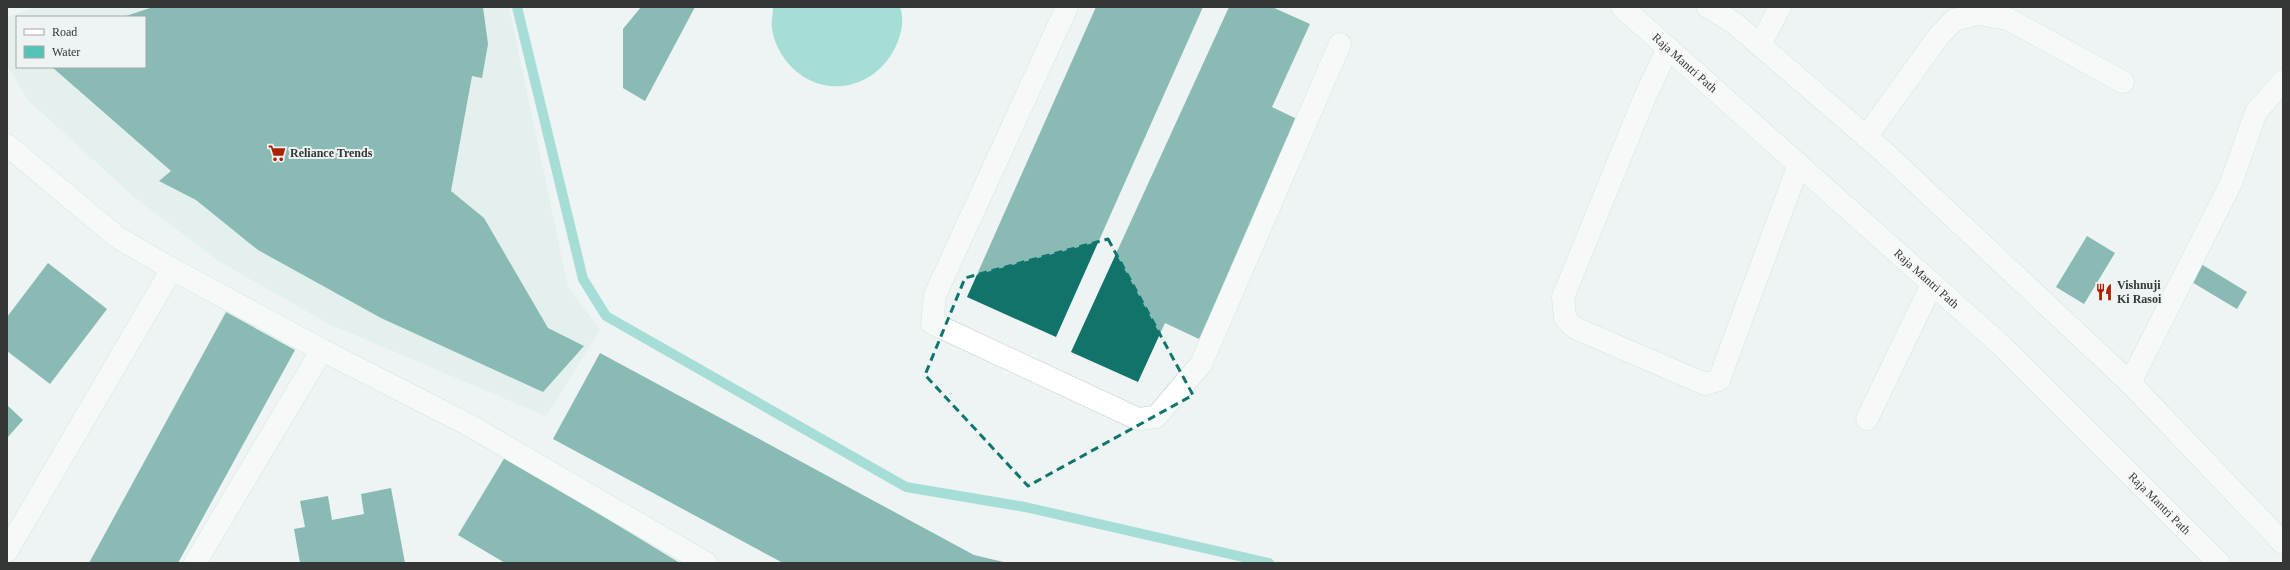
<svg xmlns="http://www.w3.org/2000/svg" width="2290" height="570" font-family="Georgia,serif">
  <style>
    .built { fill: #d9eae7; fill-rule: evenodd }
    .water { fill: #51c4b5 }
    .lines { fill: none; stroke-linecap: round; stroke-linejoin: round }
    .stream { stroke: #51c4b5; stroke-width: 10 }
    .building { fill: #117369 }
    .minor-casing { stroke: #c5cbca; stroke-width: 23 }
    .major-casing { stroke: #c5cbca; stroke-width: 23 }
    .minor { stroke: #fff; stroke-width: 22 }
    .major { stroke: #fff; stroke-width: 22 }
    .marked { fill: none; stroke: #0f766e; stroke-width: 3; stroke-dasharray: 8 5; stroke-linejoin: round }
    .labels { text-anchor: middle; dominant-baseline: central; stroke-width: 4; stroke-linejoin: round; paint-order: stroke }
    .street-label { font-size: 12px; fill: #343736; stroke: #edf4f3 }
    .poi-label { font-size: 12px; font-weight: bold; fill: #343736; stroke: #edf4f3; text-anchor: start }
  </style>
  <rect width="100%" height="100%" fill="#edf4f3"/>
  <path class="built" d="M37,7H509L568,287L600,330L546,416L329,324L220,262L134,197L28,100L7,65V17ZM17,17H145V67H17Z"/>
  <path class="water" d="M773,7H900C905,20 901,36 895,48C873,92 818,100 787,62C780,53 773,40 772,28C771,22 773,14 773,7Z"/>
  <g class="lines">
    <path class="stream" d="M517,7L583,279L606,316L906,487L1025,507L1269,563"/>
  </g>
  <g class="building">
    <path d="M153,7H483L488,44L482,78L472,76L451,191L484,218L548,328L584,346L543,392L381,318L258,250L196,200L159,181L171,171L52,67H145V17H123Z"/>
    <path d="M641,7H695L645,101L623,88V29Z"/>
    <path d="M1096,7H1203L1056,337L967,297Z"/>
    <path d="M1229,7H1272L1310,24L1272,107L1299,120L1199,339L1165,323L1138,382L1071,352Z"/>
    <path d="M2087,236L2115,253L2084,304L2056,287Z"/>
    <path d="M2196,261L2247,292L2237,309L2185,278Z"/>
    <path d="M48,263L107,309L50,384L7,351V317Z"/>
    <path d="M226,312L295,350L178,563H89Z"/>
    <path d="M600,353L974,555L1008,563H783L553,439Z"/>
    <path d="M7,405L23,420L7,438Z"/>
    <path d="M505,457L680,563H505L458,535Z"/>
    <path d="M391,488L405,563H300L294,529L305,527L300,501L328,496L332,520L364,514L361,494Z"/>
  </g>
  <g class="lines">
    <g class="minor-casing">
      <g id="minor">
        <path d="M1067,7L935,295L932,323L1138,419L1156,417L1201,364L1340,44"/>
        <path d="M1760,45L1780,7"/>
        <path d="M1668,48L1644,99L1563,297L1565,318L1575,328L1705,384L1719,380L1799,164"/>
        <path d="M1866,137L1938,37L1954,20L1978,14L2008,19L2123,82"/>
        <path d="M7,145L117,237L172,269L7,551"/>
        <path d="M172,269L322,350L469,425L706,563"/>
        <path d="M2130,383L2231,183L2256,112L2283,81"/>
        <path d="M1867,419L1932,284"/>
        <path d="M195,563L322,350"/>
      </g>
    </g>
    <g class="major-casing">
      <g id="major">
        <path id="s1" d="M1622,7L2002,346L2219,563"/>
        <path d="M1708,7L1734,23L1884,152L2130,383L2283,543"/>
      </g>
    </g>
    <use href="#minor" class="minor"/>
    <use href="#major" class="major"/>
  </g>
  <path d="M0 0H2290V570H0ZM1108,239L1193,395L1028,486L925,375L965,278Z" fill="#edf4f3" fill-opacity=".55" fill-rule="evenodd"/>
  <path class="marked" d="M1108,239L1193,395L1028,486L925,375L965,278Z"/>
  <defs>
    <g id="supermarket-bare" transform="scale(1.38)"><path d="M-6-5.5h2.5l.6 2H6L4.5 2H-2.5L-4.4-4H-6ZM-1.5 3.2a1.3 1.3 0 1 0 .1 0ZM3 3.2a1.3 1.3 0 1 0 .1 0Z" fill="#ae2100" stroke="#edf4f3" stroke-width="2.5" paint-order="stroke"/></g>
    <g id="restaurant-bare" transform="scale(1.38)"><path d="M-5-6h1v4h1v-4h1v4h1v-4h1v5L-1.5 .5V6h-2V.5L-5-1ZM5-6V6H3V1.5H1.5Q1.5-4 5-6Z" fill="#ae2100" stroke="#edf4f3" stroke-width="2.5" paint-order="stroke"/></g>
  </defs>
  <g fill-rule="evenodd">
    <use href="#supermarket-bare" x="277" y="153"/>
    <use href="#restaurant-bare" x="2104" y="292"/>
  </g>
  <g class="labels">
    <g class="street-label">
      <text stroke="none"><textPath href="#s1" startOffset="84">Raja Mantri Path</textPath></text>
      <text stroke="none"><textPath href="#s1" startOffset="408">Raja Mantri Path</textPath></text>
      <text stroke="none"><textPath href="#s1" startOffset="732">Raja Mantri Path</textPath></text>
    </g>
    <g class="poi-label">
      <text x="290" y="153">Reliance Trends</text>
      <text x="2117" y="285">Vishnuji<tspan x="2117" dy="14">Ki Rasoi</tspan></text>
    </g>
  </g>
  <rect width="2290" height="570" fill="none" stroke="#343736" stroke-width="16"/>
  <rect x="16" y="16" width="130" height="52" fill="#edf4f3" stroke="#a3a8a7"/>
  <rect x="24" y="29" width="20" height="6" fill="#ffffff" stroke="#a3a8a7"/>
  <text x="52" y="36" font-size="12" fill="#343736">Road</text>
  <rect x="24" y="46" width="20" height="12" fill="#51c4b5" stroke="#a3a8a7"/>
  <text x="52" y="56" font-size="12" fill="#343736">Water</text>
</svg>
